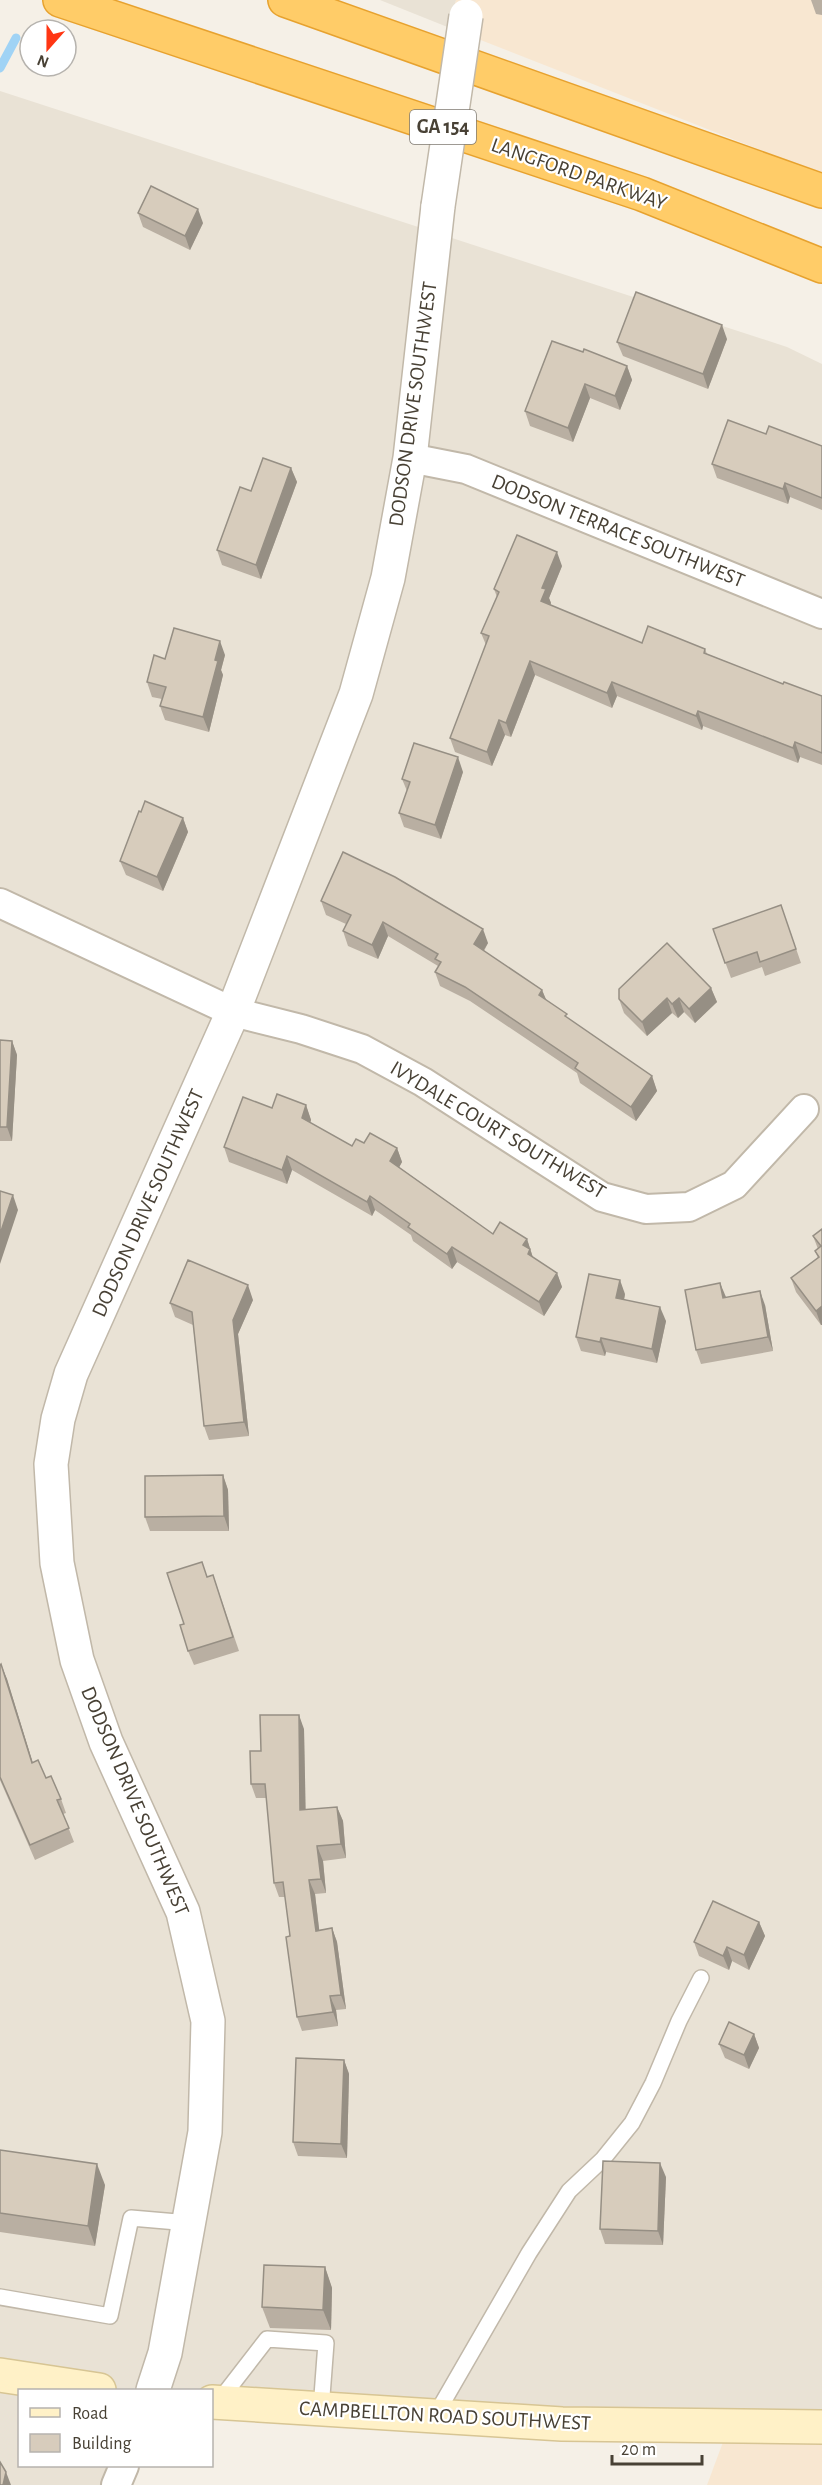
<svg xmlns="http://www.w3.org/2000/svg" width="822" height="2485" font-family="'Alegreya Sans',sans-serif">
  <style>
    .residential { fill: #e9e2d5 }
    .commercial { fill: #f8e7d1 }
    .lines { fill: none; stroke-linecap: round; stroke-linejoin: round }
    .stream { stroke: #a0d3f5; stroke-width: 9 }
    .service-casing { stroke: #c1b8a9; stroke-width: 18 }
    .minor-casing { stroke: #c1b8a9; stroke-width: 32 }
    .tertiary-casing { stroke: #c1b8a9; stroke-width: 36 }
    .secondary-casing { stroke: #d7c594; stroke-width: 36 }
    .motorway-casing { stroke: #e7a22f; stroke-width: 36 }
    .service { stroke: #fff; stroke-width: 15 }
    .minor { stroke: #fff; stroke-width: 28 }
    .tertiary { stroke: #fff; stroke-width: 33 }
    .secondary { stroke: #fff1c7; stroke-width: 33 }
    .motorway { stroke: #ffcc68; stroke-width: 33 }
    .tertiary-bridge-casing { stroke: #c1b8a9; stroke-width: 36; stroke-linecap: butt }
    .tertiary-bridge { stroke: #fff; stroke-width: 33 }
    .wall { fill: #b9afa2 }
    .shaded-wall { fill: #968f84 }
    .building { fill: #d7ccbc; stroke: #968f84; stroke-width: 1.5 }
    .labels { text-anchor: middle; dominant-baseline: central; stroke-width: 4.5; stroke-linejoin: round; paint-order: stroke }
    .shield { fill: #fff; stroke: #7f7a72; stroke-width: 1.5 }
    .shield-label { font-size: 20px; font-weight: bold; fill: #484135 }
    .street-label { font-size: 21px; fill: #484135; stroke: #fff }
  </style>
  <rect width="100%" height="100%" fill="#f5f0e7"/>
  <g class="residential">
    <path d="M380,0H456L450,28Z"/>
    <path d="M0,91L787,347L822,364V2428L212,2390H20V2466H123L115,2485H0Z"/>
  </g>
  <g class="commercial">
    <path d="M456,0H822V174L450,28Z"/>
    <path d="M729,2426L822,2428V2485H707Z"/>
  </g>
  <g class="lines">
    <path class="stream" d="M0,68L16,38"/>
    <g class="service-casing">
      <g id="service">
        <path d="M0,2297L110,2316L131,2218L189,2223"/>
        <path d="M219,2401L267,2339L326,2343L321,2409"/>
        <path d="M435,2416L529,2253L569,2191L603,2159L632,2123L653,2083L679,2021L701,1978"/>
      </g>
    </g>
    <g class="minor-casing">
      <g id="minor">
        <path d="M410,458L466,469L822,614"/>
        <path d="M0,903L233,1012L301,1029L362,1049L423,1082L602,1197L646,1209L689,1207L734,1185L804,1109"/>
        <path d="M116,2485L124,2466"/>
      </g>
    </g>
    <g class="tertiary-casing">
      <path id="tertiary" d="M153,2390L165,2353L205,2132L208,2021L183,1912L106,1742L77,1660L57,1563L51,1464L58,1419L71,1374L233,1012L356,694L388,578L410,458L438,206"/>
    </g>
    <g class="secondary-casing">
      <g id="secondary">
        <path d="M0,2375L99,2390"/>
        <path d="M212,2402L562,2424L822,2427"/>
      </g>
    </g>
    <g class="motorway-casing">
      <g id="motorway">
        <path d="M60,0L642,194L822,266"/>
        <path d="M285,0L822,191"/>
      </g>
    </g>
    <use href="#service" class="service"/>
    <use href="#minor" class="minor"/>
    <use href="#tertiary" class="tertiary"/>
    <use href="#secondary" class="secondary"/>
    <use href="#motorway" class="motorway"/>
    <g class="tertiary-bridge-casing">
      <path id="tertiary-bridge" d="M438,206L466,16"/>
    </g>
    <use href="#tertiary-bridge" class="tertiary-bridge"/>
  </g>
  <g class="wall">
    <path d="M811,0H822V15L816,14Z"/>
    <path d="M138,213L203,223L190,250L143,227Z"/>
    <path d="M727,339L708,389L623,356L617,342Z"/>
    <path d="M583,352L627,366L632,380L620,410L590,398L573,442L530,426L525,411Z"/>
    <path d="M766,434L822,446V510L790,497L788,504L717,478L712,464Z"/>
    <path d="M291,468L297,482L261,579L222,565L217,550L251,491Z"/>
    <path d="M562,566L549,598L551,603L550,605L642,643L705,649L707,654L783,684L822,696V765L800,757L798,763L703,726L702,730L617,696L612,708L535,675L511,737L505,735L492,766L455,752L450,738L486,645L481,633L497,597L494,589Z"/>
    <path d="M225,655L221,670L223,675L209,732L165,720L160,706L162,699L152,697L147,682L165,659Z"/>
    <path d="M463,772L441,839L404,827L399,813L407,791L402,779Z"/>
    <path d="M183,818L188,832L163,891L126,875L120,861Z"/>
    <path d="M321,901L488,943L484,951L542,990L546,1000L568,1018L652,1076L657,1091L636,1121L580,1083L577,1073L470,1001L440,986L435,972L438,967V966L388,936L378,959L348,946L343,931L346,924L326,915Z"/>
    <path d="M781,905L801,963L765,976L762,967L731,978L713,929Z"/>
    <path d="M711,988L717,1002L695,1023L684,1012L678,1018L672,1013L647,1036L624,1013L619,999Z"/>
    <path d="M0,1040L12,1041L17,1055L12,1141H0Z"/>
    <path d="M306,1105L311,1120L310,1123L352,1146L364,1143L397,1148L402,1162L399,1167L493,1234L527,1239L533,1258L557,1273L562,1287L544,1316L457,1262L452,1269L413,1241L411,1235L375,1210L372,1216L292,1170L287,1184L229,1162L224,1147L272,1108Z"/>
    <path d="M822,1229L821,1325L796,1292L791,1278L818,1258L815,1251L818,1249L813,1236Z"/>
    <path d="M720,1283L725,1297L765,1305L773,1351L701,1364L696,1350Z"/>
    <path d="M625,1294L624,1299L666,1321L657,1363L606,1352L605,1356L581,1351L576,1337Z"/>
    <path d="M253,1300L238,1334L249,1436L209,1440L204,1426L193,1325L175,1317L170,1303Z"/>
    <path d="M223,1475L228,1490L229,1531H150L145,1517Z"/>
    <path d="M213,1575L239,1651L194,1665L188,1651L184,1624L208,1577Z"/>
    <path d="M0,1665L7,1679L33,1763L61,1799L66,1813L63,1814L74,1842L35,1860L0,1780Z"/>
    <path d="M304,1729L305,1810L337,1807L343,1821L346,1858L323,1861L326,1893L315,1894L319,1930L332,1928L337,1942L346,2009L336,2010L338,2026L302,2031L297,2017L290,1936L285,1897H279L274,1883L267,1798H256L251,1784Z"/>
    <path d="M759,1922L765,1936L749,1970L732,1961L729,1970L699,1956L694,1942Z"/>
    <path d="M754,2034L759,2048L749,2069L725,2058L719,2044Z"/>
    <path d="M344,2060L349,2074L347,2158L298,2156L293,2142Z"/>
    <path d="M0,2150L105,2185L95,2246L0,2232Z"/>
    <path d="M666,2177L663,2245L605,2244L600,2229Z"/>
    <path d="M325,2267L332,2288L331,2330L270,2328L262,2307Z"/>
  </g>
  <g class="shaded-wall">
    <path d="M198,209L203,223L190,250L185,236Z"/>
    <path d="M722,325L727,339L708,389L703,374Z"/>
    <path d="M627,366L632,380L620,410L615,396Z"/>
    <path d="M585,384L590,398L573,442L568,428Z"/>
    <path d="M291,468L297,482L261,579L256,565Z"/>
    <path d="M785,483L790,497L788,504L783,489Z"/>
    <path d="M557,552L562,566L549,598L551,603L546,615L541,601L542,588Z"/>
    <path d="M220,641L225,655L221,670L223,675L209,732L203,717L215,660Z"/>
    <path d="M530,661L535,675L511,737L506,723Z"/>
    <path d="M612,682L617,696L612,708L607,693Z"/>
    <path d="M698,711L703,726L702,730L696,716Z"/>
    <path d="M499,720L505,735L492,766L487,752Z"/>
    <path d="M795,742L800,757L798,763L793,748Z"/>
    <path d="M458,757L463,772L441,839L435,825Z"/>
    <path d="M183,818L188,832L163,891L157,877Z"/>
    <path d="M383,922L388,936L378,959L372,945Z"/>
    <path d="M483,929L488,943L479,958L474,944Z"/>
    <path d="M711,988L717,1002L695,1023L689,1009Z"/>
    <path d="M542,990L548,1004L539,995Z"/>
    <path d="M667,998L672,1013L647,1036L642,1022Z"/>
    <path d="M679,998L684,1012L678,1018L672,1004Z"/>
    <path d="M12,1041L17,1055L12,1141L7,1127Z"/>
    <path d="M652,1076L657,1091L636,1121L631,1107Z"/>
    <path d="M306,1105L311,1120L307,1132L302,1118Z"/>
    <path d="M397,1148L402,1162L395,1175L390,1161Z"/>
    <path d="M287,1156L292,1170L287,1184L282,1170Z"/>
    <path d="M13,1195L18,1210L0,1264V1234Z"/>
    <path d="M370,1196L375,1210L372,1216L367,1202Z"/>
    <path d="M527,1239L535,1264L533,1269L523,1245Z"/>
    <path d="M452,1247L457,1262L452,1269L447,1254Z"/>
    <path d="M557,1273L562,1287L544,1316L539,1302Z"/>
    <path d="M620,1280L625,1294L622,1312L616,1298Z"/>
    <path d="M720,1283L726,1297L723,1298Z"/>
    <path d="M248,1285L253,1300L238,1334L249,1436L244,1422L233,1320Z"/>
    <path d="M760,1291L765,1305L773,1351L768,1337Z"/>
    <path d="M822,1306V1325H821L816,1311Z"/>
    <path d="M660,1307L666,1321L657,1363L652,1349Z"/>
    <path d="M601,1338L606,1352L605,1356L600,1342Z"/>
    <path d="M223,1475L228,1490L229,1531L224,1516Z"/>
    <path d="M1,1664L7,1679L37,1777L32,1763Z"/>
    <path d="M299,1715L304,1729L306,1825L300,1810Z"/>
    <path d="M337,1807L343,1821L346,1858L341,1844Z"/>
    <path d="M317,1846L323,1861L326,1893L321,1879Z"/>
    <path d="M309,1880L315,1894L321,1945L316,1931Z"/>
    <path d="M759,1922L765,1936L749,1970L744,1955Z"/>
    <path d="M332,1928L337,1942L346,2009L341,1995Z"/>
    <path d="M727,1947L732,1961L729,1970L723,1956Z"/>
    <path d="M330,1996L336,2010L338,2026L333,2012Z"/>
    <path d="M754,2034L759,2048L749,2069L744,2055Z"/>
    <path d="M344,2060L349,2074L347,2158L341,2144Z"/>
    <path d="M660,2163L666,2177L663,2245L658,2231Z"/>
    <path d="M97,2164L105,2185L95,2246L88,2226Z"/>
    <path d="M325,2267L332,2288L331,2330L323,2310Z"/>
    <path d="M6,2472L11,2485H3Z"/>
  </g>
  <g class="building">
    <path d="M151,186L198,209L185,236L138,213Z"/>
    <path d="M636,292L722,325L703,374L617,342Z"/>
    <path d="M552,341L583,352L584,349L627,366L615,396L585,384L568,428L525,411Z"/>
    <path d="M728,420L766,434L769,426L822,446V498L785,483L783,489L712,464Z"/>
    <path d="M263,458L291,468L256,565L217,550L240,487L251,491Z"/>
    <path d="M517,535L557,552L542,588L546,589L541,601L642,643L648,626L705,649L704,653L783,684L784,682L822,696V753L795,742L793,748L698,711L696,716L612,682L607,693L530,661L506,723L499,720L487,752L450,738L489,636L481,633L499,592L494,589Z"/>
    <path d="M174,628L220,641L215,660L218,661L203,717L160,706L166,687L147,682L154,655L165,659Z"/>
    <path d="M414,743L458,757L435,825L399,813L410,782L402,779Z"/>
    <path d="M145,801L183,818L157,877L120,861L139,811L141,812Z"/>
    <path d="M343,852L395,877L483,929L474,944L542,990L539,995L567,1014L565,1016L652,1076L631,1107L575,1068L578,1063L465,987L435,972L441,962L435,959L438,954L383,922L372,945L343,931L351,915L321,901Z"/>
    <path d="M781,905L796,949L760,962L757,952L725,963L713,929Z"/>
    <path d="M667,943L711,988L689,1009L679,998L672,1004L667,998L642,1022L619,999V989Z"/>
    <path d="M0,1040L12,1041L7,1127H0Z"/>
    <path d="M277,1094L306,1105L302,1118L352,1146L356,1139L364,1143L370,1133L397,1148L390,1161L493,1234L500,1222L527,1239L523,1245L530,1249L528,1254L557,1273L539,1302L452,1247L447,1254L408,1227L410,1224L370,1196L367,1202L287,1156L282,1170L224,1147L243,1097L272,1108Z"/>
    <path d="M0,1191L13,1195L0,1234Z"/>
    <path d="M822,1229V1306L816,1311L791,1278L819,1257L815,1251L821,1246L813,1236Z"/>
    <path d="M188,1260L248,1285L233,1320L244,1422L204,1426L192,1312L170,1303Z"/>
    <path d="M589,1274L620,1280L616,1298L660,1307L652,1349L601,1338L600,1342L576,1337Z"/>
    <path d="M720,1283L723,1298L760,1291L768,1337L696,1350L685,1290Z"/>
    <path d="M223,1475L224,1516L145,1517V1476Z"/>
    <path d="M202,1562L207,1577L213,1575L233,1637L188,1651L180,1625L184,1624L167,1573Z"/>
    <path d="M1,1664L32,1763L38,1760L46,1778L51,1776L61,1799L57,1800L69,1828L30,1845L0,1777V1665Z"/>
    <path d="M260,1715H299L300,1810L337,1807L341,1844L317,1846L321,1879L309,1880L316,1931L332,1928L341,1995L330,1996L333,2012L297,2017L286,1937L290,1936L283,1882L274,1883L265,1784H251L250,1751H261Z"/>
    <path d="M713,1901L759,1922L744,1955L727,1947L723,1956L694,1942Z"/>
    <path d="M729,2022L754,2034L744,2055L719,2044Z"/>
    <path d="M296,2058L344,2060L341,2144L293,2142Z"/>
    <path d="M0,2150L97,2164L88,2226L0,2213Z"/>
    <path d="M603,2161L660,2163L658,2231L600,2229Z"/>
    <path d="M264,2265L325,2267L323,2310L262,2307Z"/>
    <path d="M0,2462L6,2472L3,2485H0Z"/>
  </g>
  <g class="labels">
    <rect class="shield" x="410" y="110" width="66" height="34" rx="4.5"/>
    <g class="shield-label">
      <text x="443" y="127">GA 154</text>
    </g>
    <g class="street-label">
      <text transform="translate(579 174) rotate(19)">LANGFORD PARKWAY</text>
      <text transform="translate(413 404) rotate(-82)">DODSON DRIVE SOUTHWEST</text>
      <text transform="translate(618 531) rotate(22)">DODSON TERRACE SOUTHWEST</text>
      <text transform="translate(498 1130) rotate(31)">IVYDALE COURT SOUTHWEST</text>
      <text transform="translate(148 1203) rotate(-66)">DODSON DRIVE SOUTHWEST</text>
      <text transform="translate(135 1801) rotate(67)">DODSON DRIVE SOUTHWEST</text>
      <text transform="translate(445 2416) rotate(3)">CAMPBELLTON ROAD SOUTHWEST</text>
    </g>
  </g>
  <rect x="18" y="2389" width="195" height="78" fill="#ffffff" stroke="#b6b3ae" stroke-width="1.5"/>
  <rect x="30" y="2408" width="30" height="9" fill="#fff1c7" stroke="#b6b3ae" stroke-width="1.5"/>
  <text x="72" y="2419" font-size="18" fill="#484135">Road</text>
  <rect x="30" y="2434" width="30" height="18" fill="#d7ccbc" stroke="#b6b3ae" stroke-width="1.5"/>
  <text x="72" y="2449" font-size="18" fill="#484135">Building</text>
  <g transform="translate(48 48) rotate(201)"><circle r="28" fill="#ffffff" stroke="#b6b3ae" stroke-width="1.5"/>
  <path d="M0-4.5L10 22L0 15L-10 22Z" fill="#ff3614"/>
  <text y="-9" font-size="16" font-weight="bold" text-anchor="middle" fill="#484135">N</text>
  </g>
  <path d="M612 2455v9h90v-9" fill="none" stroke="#484135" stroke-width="3"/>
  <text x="621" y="2455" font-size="18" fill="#484135" stroke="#ffffff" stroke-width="4.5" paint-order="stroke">20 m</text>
</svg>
